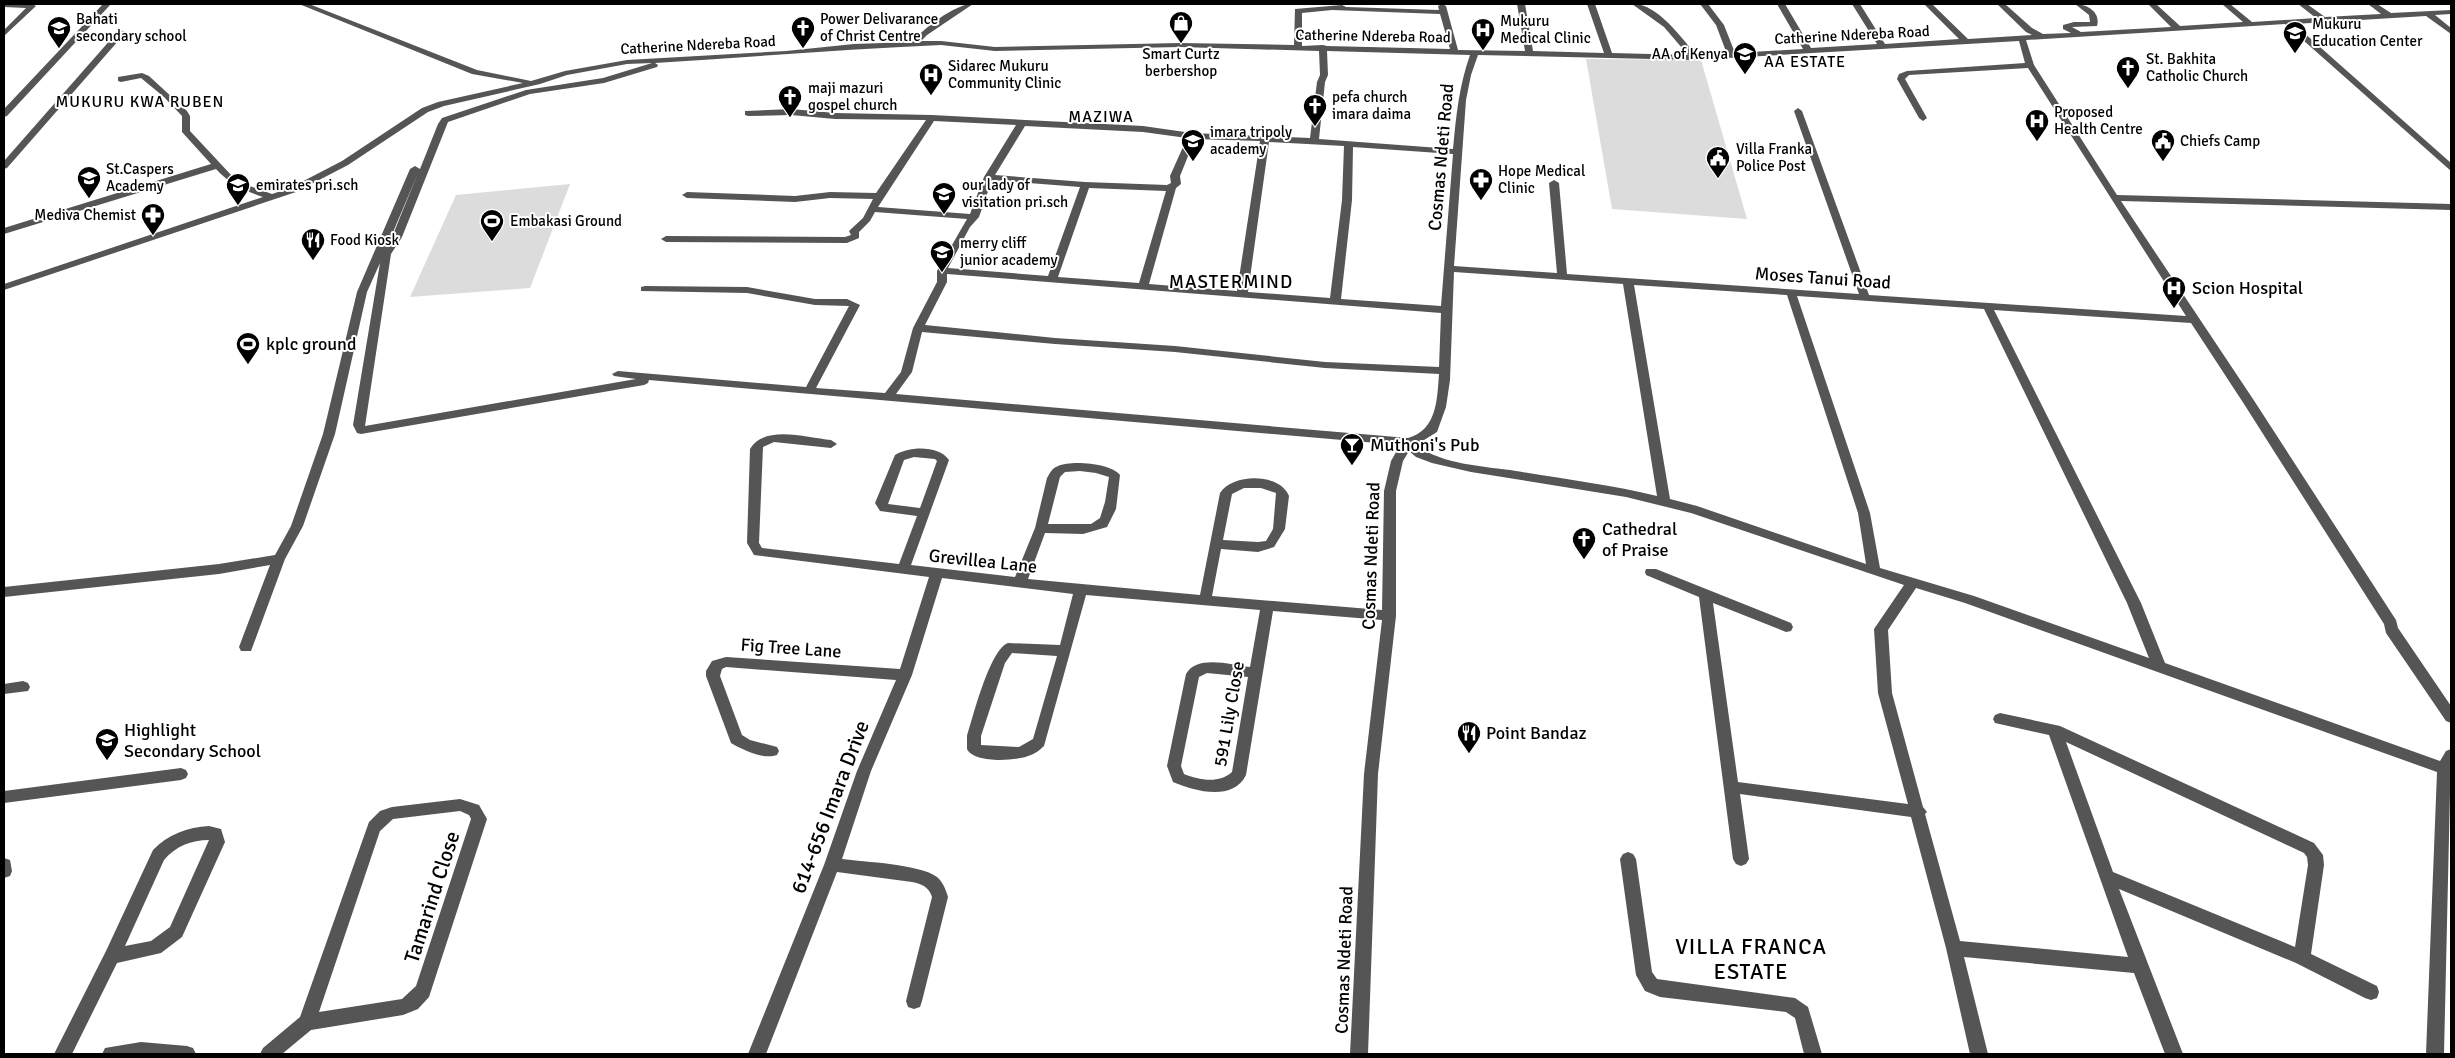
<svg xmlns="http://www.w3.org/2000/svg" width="2455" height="1058" font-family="Signika,sans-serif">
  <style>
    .green { fill: #dcdcdc }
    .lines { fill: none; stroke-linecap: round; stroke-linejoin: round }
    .minor { fill: #555; fill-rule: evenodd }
    .labels { text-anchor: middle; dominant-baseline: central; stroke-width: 4; stroke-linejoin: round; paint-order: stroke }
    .far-poi-label { font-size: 15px; fill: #000; stroke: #fff; text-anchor: start }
    .far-street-label { font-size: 15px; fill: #000; stroke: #fff }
    .far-neighbourhood-label { font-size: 16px; letter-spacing: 1px; fill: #000; stroke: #fff }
    .street-label { font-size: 18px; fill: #000; stroke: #fff }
    .poi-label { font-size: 18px; fill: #000; stroke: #fff; text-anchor: start }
    .neighbourhood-label { font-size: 19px; letter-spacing: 1px; fill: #000; stroke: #fff }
    .near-street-label { font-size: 21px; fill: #000; stroke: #fff }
    .near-neighbourhood-label { font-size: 22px; letter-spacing: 1px; fill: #000; stroke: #fff }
  </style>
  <rect width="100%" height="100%" fill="#fff"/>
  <g class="green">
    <path d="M1586,59L1701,60L1747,219L1612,209Z"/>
    <path d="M570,184L530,288L410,297L456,195Z"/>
  </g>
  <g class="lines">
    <g class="minor">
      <path d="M4,4H32L36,6L4,36V30L26,8L4,7Z"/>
      <path d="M103,4H111L7,116L4,117V109Z"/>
      <path d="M299,4H309L477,70L531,81L565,71L627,60L786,51L854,44L912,42C923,29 956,3 973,4L927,35L921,41H941L995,47L1180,43L1294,45L1295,9L1342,5L1346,7L1439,10L1438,6L1442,4L1446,6L1458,50L1525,51L1517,4H1525L1533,51L1604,53L1587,4H1595L1612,53L1688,55L1664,27L1632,4C1656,2 1682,38 1696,55L1727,54L1716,25L1700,4H1708L1724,25L1735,53L1803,49L1777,4H1785L1811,48L1877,44L1852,4H1860L1885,44L1959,39L1924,4H1932L1968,39L2032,35L2026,32L1997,4H2005L2032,28L2043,34L2071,33L2063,29V25L2074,22H2090L2089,15L2075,4C2087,4 2101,12 2097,26L2072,27L2081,32L2171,27L2148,4H2156L2180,26L2243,22L2222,4H2230L2252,22L2316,18L2298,4H2307L2325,17L2381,14L2368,4H2377L2391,13L2451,10V14L2435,15L2451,28V34L2426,16L2294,24L2451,163V171L2285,24L2026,40L2034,65L2117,195L2451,204V210L2121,201L2253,399L2396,620L2398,628L2451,706V723L2446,721L2386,633L2384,624L2244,404L2191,323L1994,310L2141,603L2165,663L2440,761L2446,751L2451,749L2444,1054H2426L2437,772L1965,603L1916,588L1888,630L1892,693L1923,807L1927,812L1925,814L1960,941L2128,957L2049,735L1995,723L1993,719L1995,715L2000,713L2060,726L2314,843L2323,855L2324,865L2311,954L2377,986L2379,992L2377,998L2371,1000L2365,998L2296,963L2119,889L2183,1054H2165L2134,973L1964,957L1988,1054H1970L1946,948L1911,817L1740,794L1749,859L1746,864L1741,866L1736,864L1733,859L1699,597L1646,575L1645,572L1646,569H1656L1791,623L1793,627L1791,631L1786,632L1713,603L1738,782L1908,804L1878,693L1874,629L1904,585L1691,513L1626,497L1471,472L1432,463L1416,457L1409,451L1403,461L1396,491V616L1378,774L1368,1054H1350L1364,774L1382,620L1273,611L1246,775C1233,802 1194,791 1173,782L1167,766L1186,674C1197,654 1232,665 1250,667L1260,610L1086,595L1044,746C1040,750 1036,753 1031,755C1018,761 974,764 967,749V736C973,717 990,649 1008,643L1060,645L1073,594L942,578L912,675L871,771L842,859C864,862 920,864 937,877C943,882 946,890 948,897L922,1001L920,1007L914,1009L908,1007L906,1001L932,897C929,887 922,884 912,882L837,872L766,1054H748L824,865L857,771L896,680L726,667L722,669L720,676L742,735L750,740L777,747L779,751L777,755C764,760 743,750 731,743L706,676V671L712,661L726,657L900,669L929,577L754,555L747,543L750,449C765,424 807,438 831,440L837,444L831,448L774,442L763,447L759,543L762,548L899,564L917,516L880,511L875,503L895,455C909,446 939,445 949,460L911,565L1015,577L1035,528L1047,478C1050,473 1052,468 1058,466C1071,460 1111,463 1120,475L1116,509L1107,527L1083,534L1045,533L1028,579L1200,595L1220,493C1233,473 1280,473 1289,496L1285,529L1274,547L1258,552L1221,549L1212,596L1382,610L1384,491L1391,461L1400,445L649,380L648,383L644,385L361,434L357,433L353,425L380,263L367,292L335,434L303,526L285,559L251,651H241L239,647L270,565L219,574L4,597V587L219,564L275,555L291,526L323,434L357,292L410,169L415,166L420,169L438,124L442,118L526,90L603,78L652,63L627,64L567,75L540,84L444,106L428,112L348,165L296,192L4,290V284L263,197C243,190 230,184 216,169L4,234V228L211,164L182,132V116L164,97L141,78L121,82L118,81V77L142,73L149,76L187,111L190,116V131L232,176L244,184L272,194L290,188L342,161L422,108L438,102L523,83L472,74ZM1332,10L1440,14L1450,49L1327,46L1323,45L1302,46V13ZM2019,41L2025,63L1907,71L1899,74L1897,79L1919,118L1923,121L1927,118L1905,79L1909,75L2028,68L2186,316L1869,295L1802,111L1798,108L1794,111L1859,294L1567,274L1559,183L1554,180L1549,183L1557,273L1454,266L1466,100L1471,75L1478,55L1694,60ZM941,45L995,51L1180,47L1319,51L1320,75L1317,82L1310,138L1192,133L1143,126L932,115L835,113L791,109L745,111V115L748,116L791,115L835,119L926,120L876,193L830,192L795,196L687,192L682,195L687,198L795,202L830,198L873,199L863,218L849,231L851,235L845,237L666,236L661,239L666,242L847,243L859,238V232L870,221L875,212L967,219L937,271V282L913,328L901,372L885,393L816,388L860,305L847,299H815L747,287L645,286L641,287V291L747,293L815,305L849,306L806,387L618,371L612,374L614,376L636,379L365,426L391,254L402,237L448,122L530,94L604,83L657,67L658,65L655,63C751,57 846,49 941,45ZM1327,51L1470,55C1459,86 1456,116 1453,149L1319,139L1325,82L1328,75ZM934,121L1016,125L984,177L970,214L878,207ZM1025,126L1143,132L1187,138L1170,176L1171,183L1167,185L1085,182L995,175ZM1195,139L1260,141L1237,291L1149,284L1176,188L1181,184L1180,176ZM1269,142L1344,146L1342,200L1330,298L1248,292ZM1353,147L1453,154L1441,306L1341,299L1352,200ZM418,173L392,237L388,244ZM992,180L1080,187L1048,276L948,268L970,227L979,217ZM1089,188L1166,191L1139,283L1058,277ZM1454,272L1623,284L1657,496C1611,485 1563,479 1516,471C1484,466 1443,465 1416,445L1437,432L1446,407L1450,380ZM947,274L1441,313L1439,367L1325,362L1175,346L1055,338L925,325L947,282ZM1634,285L1787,295L1858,513L1866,564L1697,506L1670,499ZM1797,296L1984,309L2127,603L2149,658L1974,596L1880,568L1870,513ZM922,332L1055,344L1175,352L1325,368L1439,374C1437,400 1437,430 1408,438L896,394L912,372ZM914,457L935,459L937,461L920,508L888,504L904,460ZM1080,471L1096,473L1109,477L1105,502L1100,518L1091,524H1048L1060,477L1065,472ZM1244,488H1261L1276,493L1273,529L1266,541L1258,542L1223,540L1232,494ZM1012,653L1057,656L1033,739L1019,747L981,745V736L1005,663ZM1207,673L1248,677L1232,772C1219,784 1199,780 1184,774L1181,766L1199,677ZM2066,742L2304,853L2307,857L2308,865L2295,947L2113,872Z"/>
      <path d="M119,30L126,32L7,168L4,169V161Z"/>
      <path d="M23,681L28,683L30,687L28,691L4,694V684Z"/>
      <path d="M181,768L186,770L188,774L186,778L181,780L4,803V791Z"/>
      <path d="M460,799L479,805L487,819L429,997L418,1009L403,1015L311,1030L282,1054H260L263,1048L300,1017L369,822L380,811L392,807ZM460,811L469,815L471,819L416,986L402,999L319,1012L380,831L393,819Z"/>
      <path d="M209,826L221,829L225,842L182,937L161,953L117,963L72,1054H54L106,951L153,850C167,835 188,827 209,826ZM209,840L170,927L151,941L125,946L164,860C176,846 191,840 209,840Z"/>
      <path d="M1628,852L1633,854L1636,859L1652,972L1657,979L1795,998L1808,1007L1822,1054H1804L1795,1018L1786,1012L1660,997L1645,991L1636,975L1620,859L1623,854Z"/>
      <path d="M4,858L10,860L12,871L10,876L4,878Z"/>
      <path d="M141,1042L187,1046L193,1048L196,1054H102L105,1048Z"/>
    </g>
  </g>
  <defs>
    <g id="shop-pin" transform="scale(1.25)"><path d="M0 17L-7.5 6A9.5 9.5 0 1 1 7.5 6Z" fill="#000" stroke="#fff"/><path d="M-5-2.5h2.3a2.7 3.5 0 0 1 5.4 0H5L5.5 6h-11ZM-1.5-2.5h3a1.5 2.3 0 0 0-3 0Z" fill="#fff"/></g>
    <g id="school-pin" transform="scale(1.25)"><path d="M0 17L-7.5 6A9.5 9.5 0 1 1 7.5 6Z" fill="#000" stroke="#fff"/><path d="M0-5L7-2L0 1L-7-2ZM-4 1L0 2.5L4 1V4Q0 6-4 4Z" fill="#fff"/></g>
    <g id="church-pin" transform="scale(1.25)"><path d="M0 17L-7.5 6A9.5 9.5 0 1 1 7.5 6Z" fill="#000" stroke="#fff"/><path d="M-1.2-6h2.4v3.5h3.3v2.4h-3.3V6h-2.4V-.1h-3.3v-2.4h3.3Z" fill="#fff"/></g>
    <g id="hospital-pin" transform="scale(1.25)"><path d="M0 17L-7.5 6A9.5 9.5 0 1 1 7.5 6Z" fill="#000" stroke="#fff"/><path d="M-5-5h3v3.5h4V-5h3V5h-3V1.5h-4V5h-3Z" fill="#fff"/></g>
    <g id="university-pin" transform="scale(1.25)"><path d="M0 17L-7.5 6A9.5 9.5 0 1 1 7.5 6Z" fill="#000" stroke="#fff"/><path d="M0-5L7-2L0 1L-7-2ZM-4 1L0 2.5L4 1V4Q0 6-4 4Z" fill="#fff"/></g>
    <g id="civic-pin" transform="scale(1.25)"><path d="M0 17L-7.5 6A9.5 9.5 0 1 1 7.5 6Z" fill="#000" stroke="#fff"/><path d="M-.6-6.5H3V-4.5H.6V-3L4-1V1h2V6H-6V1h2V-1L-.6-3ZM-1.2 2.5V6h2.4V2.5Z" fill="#fff"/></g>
    <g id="pharmacy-pin" transform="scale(1.25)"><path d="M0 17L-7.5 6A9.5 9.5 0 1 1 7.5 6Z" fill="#000" stroke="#fff"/><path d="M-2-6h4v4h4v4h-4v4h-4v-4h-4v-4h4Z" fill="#fff"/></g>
    <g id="stadium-pin" transform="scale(1.25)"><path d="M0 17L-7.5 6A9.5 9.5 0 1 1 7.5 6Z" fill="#000" stroke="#fff"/><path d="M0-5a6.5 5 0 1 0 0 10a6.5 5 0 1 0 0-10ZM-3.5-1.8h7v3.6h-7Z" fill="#fff"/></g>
    <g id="restaurant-pin" transform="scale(1.25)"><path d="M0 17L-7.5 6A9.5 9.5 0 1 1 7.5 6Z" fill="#000" stroke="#fff"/><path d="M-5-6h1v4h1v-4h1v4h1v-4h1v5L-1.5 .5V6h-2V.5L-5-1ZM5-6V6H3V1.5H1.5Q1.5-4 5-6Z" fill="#fff"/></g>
    <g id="bar-pin" transform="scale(1.25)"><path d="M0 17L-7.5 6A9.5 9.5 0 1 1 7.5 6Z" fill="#000" stroke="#fff"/><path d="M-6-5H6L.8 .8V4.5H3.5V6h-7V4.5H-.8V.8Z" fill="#fff"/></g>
  </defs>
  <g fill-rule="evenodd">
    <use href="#shop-pin" x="1181" y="23"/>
    <use href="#school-pin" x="59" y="28"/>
    <use href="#church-pin" x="803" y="28"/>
    <use href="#hospital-pin" x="1483" y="30"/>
    <use href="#school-pin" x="2295" y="33"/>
    <use href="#university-pin" x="1745" y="54"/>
    <use href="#church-pin" x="2128" y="68"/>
    <use href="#hospital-pin" x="931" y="75"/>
    <use href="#church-pin" x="790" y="97"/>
    <use href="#church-pin" x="1315" y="106"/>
    <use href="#hospital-pin" x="2037" y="121"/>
    <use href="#school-pin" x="1193" y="141"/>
    <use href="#civic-pin" x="2163" y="141"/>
    <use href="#civic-pin" x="1718" y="158"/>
    <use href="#school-pin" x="89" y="178"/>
    <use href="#pharmacy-pin" x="1481" y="180"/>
    <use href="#school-pin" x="238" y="185"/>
    <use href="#school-pin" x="944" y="194"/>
    <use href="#pharmacy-pin" x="153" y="215"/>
    <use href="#stadium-pin" x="492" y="221"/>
    <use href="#restaurant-pin" x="313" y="240"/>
    <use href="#school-pin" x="942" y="252"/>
    <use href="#hospital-pin" x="2174" y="288"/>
    <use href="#stadium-pin" x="248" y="344"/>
    <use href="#bar-pin" x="1352" y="445"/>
    <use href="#church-pin" x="1584" y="539"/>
    <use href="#restaurant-pin" x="1469" y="733"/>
    <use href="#school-pin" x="107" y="740"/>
  </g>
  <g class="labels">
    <g class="far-poi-label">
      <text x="76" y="19">Bahati<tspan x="76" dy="17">secondary school</tspan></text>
      <text x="820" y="19">Power Delivarance<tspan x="820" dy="17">of Christ Centre</tspan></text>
      <text x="1500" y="21">Mukuru<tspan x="1500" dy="17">Medical Clinic</tspan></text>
      <text x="2312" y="24">Mukuru<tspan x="2312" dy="17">Education Center</tspan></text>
      <text x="1181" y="54" text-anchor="middle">Smart Curtz<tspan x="1181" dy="17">berbershop</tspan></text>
      <text x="1728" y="54" text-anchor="end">AA of Kenya</text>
      <text x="2146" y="59">St. Bakhita<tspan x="2146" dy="17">Catholic Church</tspan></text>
      <text x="948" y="66">Sidarec Mukuru<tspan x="948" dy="17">Community Clinic</tspan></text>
      <text x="808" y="88">maji mazuri<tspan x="808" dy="17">gospel church</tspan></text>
      <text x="1332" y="97">pefa church<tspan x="1332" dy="17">imara daima</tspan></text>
      <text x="2054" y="112">Proposed<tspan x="2054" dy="17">Health Centre</tspan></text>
      <text x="1210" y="132">imara tripoly<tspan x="1210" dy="17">academy</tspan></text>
      <text x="2180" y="141">Chiefs Camp</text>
      <text x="1736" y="149">Villa Franka<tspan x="1736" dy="17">Police Post</tspan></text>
      <text x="106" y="169">St.Caspers<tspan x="106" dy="17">Academy</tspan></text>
      <text x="1498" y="171">Hope Medical<tspan x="1498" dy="17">Clinic</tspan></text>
      <text x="256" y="185">emirates pri.sch</text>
      <text x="962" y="185">our lady of<tspan x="962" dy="17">visitation pri.sch</tspan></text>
      <text x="136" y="215" text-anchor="end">Mediva Chemist</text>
      <text x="510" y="221">Embakasi Ground</text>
      <text x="330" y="240">Food Kiosk</text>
      <text x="960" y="243">merry cliff<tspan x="960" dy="17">junior academy</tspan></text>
    </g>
    <g class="far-street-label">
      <text transform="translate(1852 35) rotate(-3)">Catherine Ndereba Road</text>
      <text transform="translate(1373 36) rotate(1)">Catherine Ndereba Road</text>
      <text transform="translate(698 45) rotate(-3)">Catherine Ndereba Road</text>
    </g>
    <g class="far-neighbourhood-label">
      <text x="1805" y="62">AA ESTATE</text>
      <text x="140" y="102">MUKURU KWA RUBEN</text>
      <text x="1101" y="117">MAZIWA</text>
    </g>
    <g class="street-label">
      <text transform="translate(1441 157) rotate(-85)">Cosmas Ndeti Road</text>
      <text transform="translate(1823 278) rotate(4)">Moses Tanui Road</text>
      <text transform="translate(1371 556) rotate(-88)">Cosmas Ndeti Road</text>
      <text transform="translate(983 561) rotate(6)">Grevillea Lane</text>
      <text transform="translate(791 648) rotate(4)">Fig Tree Lane</text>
      <text transform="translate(1229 714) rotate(-80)">591 Lily Close</text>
      <text transform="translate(1344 960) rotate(-88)">Cosmas Ndeti Road</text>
    </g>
    <g class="poi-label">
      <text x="2192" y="288">Scion Hospital</text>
      <text x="266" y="344">kplc ground</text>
      <text x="1370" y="445">Muthoni's Pub</text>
      <text x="1602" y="529">Cathedral<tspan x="1602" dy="21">of Praise</tspan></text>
      <text x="124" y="730">Highlight<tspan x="124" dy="21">Secondary School</tspan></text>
      <text x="1486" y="733">Point Bandaz</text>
    </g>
    <g class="neighbourhood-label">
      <text x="1231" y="282">MASTERMIND</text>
    </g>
    <g class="near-street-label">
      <text transform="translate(830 807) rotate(-69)">614-656 Imara Drive</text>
      <text transform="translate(432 897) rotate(-72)">Tamarind Close</text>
    </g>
    <g class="near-neighbourhood-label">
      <text x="1751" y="946">VILLA FRANCA<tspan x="1751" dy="25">ESTATE</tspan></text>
    </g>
  </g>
  <rect width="2455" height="1058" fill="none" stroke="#000000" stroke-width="10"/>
</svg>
